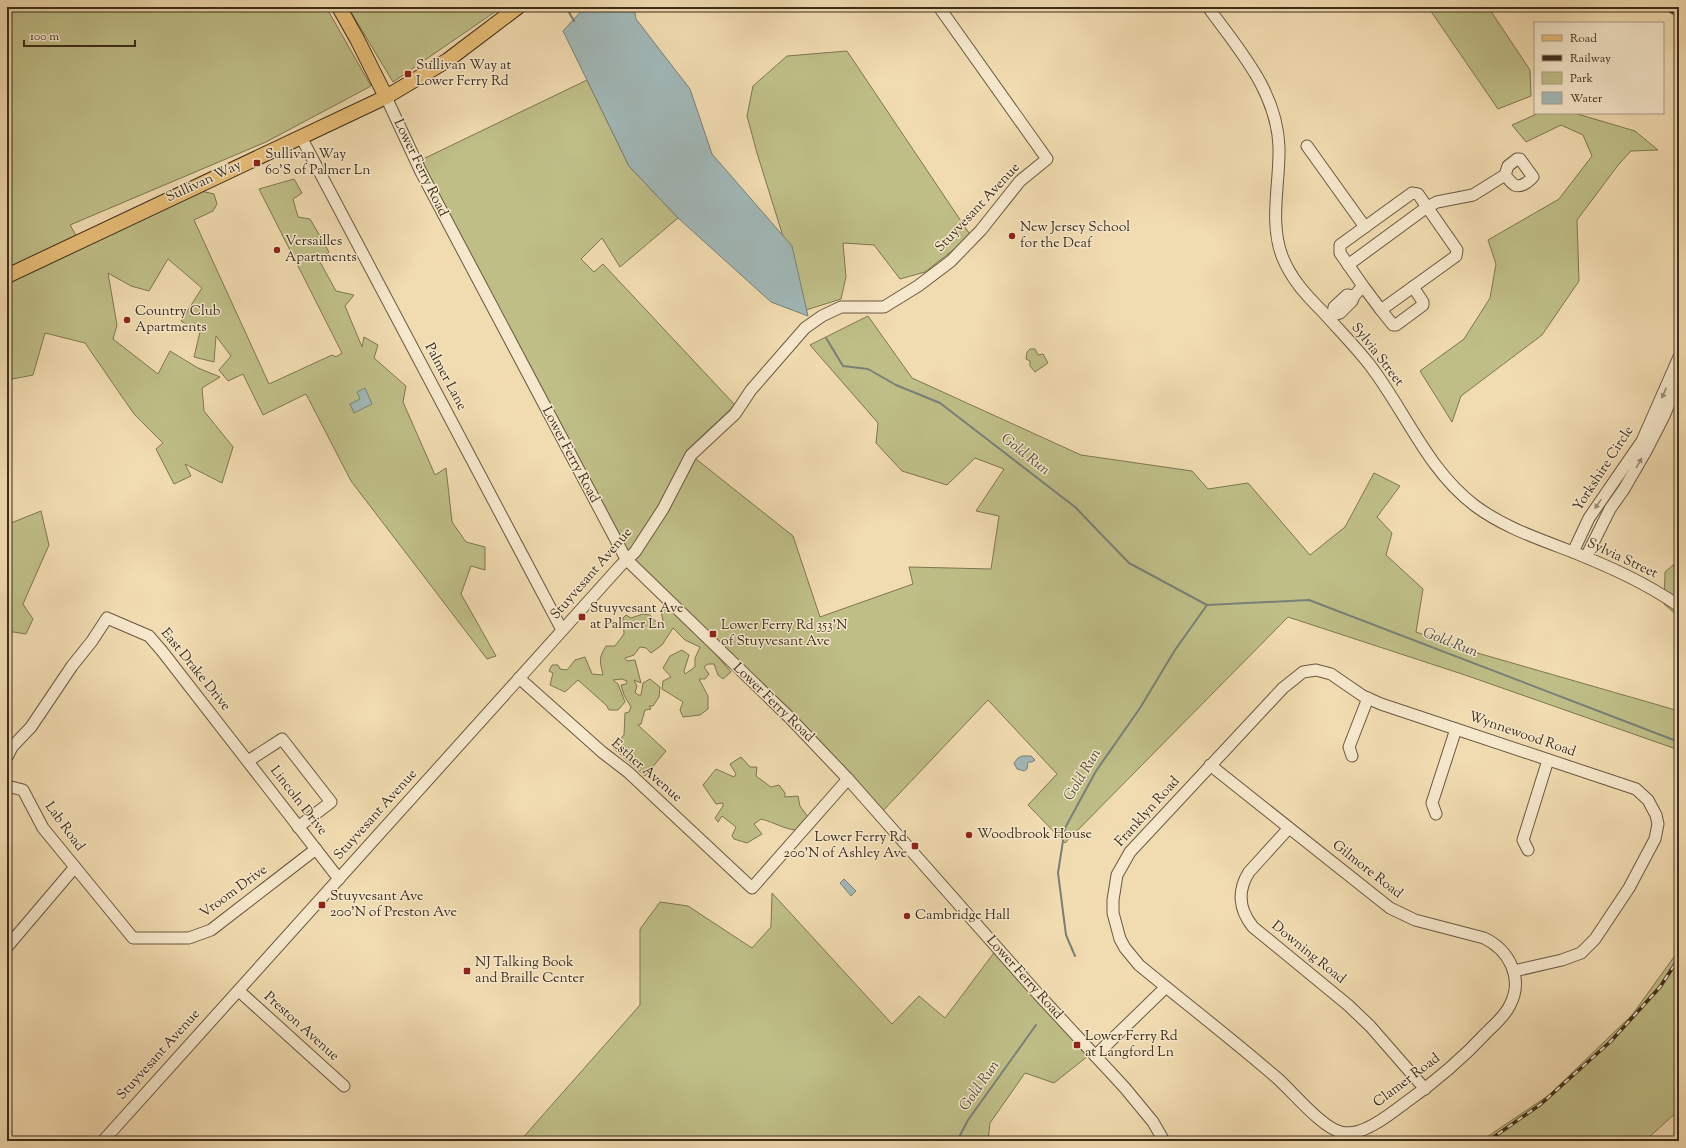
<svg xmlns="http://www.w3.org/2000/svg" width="1686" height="1148" font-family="'Sorts Mill Goudy',serif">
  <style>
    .green { fill: #bfbe87; stroke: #7e7651 }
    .water { fill: #a1b8b8; stroke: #798079 }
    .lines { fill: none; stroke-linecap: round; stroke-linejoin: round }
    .stream { stroke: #798079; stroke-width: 2 }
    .minor-casing { stroke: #6a5840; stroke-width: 13 }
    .major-casing { stroke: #3d2d1b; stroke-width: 16 }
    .minor { stroke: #f6e8cc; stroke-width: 11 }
    .major { stroke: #e8be78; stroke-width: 14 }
    .rail-casing { stroke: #3d2d1b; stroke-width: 3.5 }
    .rail { stroke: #f6e8cc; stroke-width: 2; stroke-dasharray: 6; stroke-linecap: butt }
    .oneway { fill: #9a8a74 }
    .poi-dot { fill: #8f2418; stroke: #f6e8cc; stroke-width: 1.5 }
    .labels { text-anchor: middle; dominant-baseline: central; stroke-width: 3; stroke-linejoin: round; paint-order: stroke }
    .poi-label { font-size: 14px; fill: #3d2d1b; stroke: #f6e8cc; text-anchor: start }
    .street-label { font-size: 14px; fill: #3d2d1b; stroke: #f6e8cc }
    .water-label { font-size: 15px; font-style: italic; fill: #565042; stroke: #f6e8cc }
  </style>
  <rect width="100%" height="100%" fill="#f1dbb0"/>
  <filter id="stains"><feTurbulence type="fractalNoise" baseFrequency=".005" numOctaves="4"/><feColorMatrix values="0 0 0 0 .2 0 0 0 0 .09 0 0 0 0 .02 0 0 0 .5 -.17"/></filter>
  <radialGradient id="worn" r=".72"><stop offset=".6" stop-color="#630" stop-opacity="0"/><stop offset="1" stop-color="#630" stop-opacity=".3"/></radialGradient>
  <g class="green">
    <path d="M7,7H326L371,86L266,142L70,225L81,244L201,191L214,194L217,204L213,211L194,220L269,384L332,355L336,357L342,353L259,189L294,179L302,193L293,199L298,217L310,219L329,252L320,262L336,291L354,295L345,306L362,347L364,337L378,345L374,358L406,386L403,402L435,475L446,468L452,522L466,542L485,547V570L471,566L461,594L496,656L487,659L351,481L306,394L263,415L243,374L228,381L219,370L231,356L216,336L214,362L194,357L200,332L181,321L202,288L168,259L149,291L131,286L108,273L117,325L113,339L158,374L170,351L198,368L220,377L202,388L204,411L233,447L222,483L185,464L191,476L174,484L156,449L163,443L134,414L85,343L45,333L33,375L7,380Z"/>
    <path d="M348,7H502L393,82Z"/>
    <path d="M1428,7H1488L1530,70L1531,96L1498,109Z"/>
    <path d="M847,51L971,236L925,272L900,279L874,245L843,243L846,277L841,299L806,310L757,153L747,116L753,86L787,56Z"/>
    <path d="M587,80L629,166L678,218L620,267L602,238L581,259L594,272L603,264L735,405L686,451L793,536L820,617L913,584L909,567L991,569L999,516L976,511L1004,469L975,458L947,485L902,471L876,443L878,423L810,345L868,316L912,378L1081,455L1192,471L1208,489L1248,483L1310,555L1345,527L1374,473L1400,486L1377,517L1392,533L1386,555L1423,589L1416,632L1474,652L1679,711V750L1465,675L1288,617L1065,843L1028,805L1057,774L988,700L879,815L625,552L570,458L421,160Z"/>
    <path d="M1539,113H1574L1635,131L1658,150L1631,151L1619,164L1577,220L1579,281L1542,335L1461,396L1452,422L1420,371L1464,339L1490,298L1496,264L1488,240L1559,199L1592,156L1583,135L1561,125L1526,142L1512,125Z"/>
    <path d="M1030,349H1035L1038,355L1043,354L1048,363L1035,372L1030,366V361L1026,359L1027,352Z"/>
    <path d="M41,511L49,545L23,604L33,619L26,634L7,631V514L11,523Z"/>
    <path d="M1679,560V617L1664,604L1665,572Z"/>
    <path d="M671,603L731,672L723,679L718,675L714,664H708L704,667L709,674L705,679H699L708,696V709L700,715L683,717L680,710L683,702L662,689L663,681L671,677L663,668L670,656L682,650L689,655L684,671L685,674L695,667V658L700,647L685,640L673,628L662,645L651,653L646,648L640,647L634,655L625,658L627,661L635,660L641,683L634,680L637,686L635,692L638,695H641L643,683L650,679L660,687L659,697L653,706H649L651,709L645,710L641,724L638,725L666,751L645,776L613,748L624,735L625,713L629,712L631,707L624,695L621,685L626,684L627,681L622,679L613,680L618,684L625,702L618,710H609L606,705L578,680L565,692L550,685L553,673L549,671L552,665H558L560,669L567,670L575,660L585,657L592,674L603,675C600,661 598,659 606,646H615L624,634L623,618L626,615L631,618L643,614L650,615L659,625L663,621L661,611Z"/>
    <path d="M741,757L750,767H757L756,776L771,787L779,785L785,793V797L798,796L800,806L808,817L798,830C785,830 774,822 761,819L754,824L762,834L747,843L734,839L732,836L736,827L722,816L718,822L715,818L723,806V803L716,804L703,785L716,769L734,777L736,774L730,764Z"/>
    <path d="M772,893L892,1024L919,996L945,1018L996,950L1093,1052L1054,1083L1025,1073L990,1123L988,1141H520L640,1005V929L660,902L688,906L752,948L771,927Z"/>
    <path d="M1679,950V1110L1645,1141H1481L1549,1095L1632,1015Z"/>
  </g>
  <g class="water">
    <path d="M585,7H634L636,19L690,89L712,154L792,246L808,316L771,302L678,218L629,166L563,31Z"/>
    <path d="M365,388L372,404L354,413L350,404L360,399L357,392Z"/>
    <path d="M1022,756H1031L1035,760L1032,762H1028L1027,769L1024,771L1017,769L1014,763L1018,758Z"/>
    <path d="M844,879L856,891L851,896L840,883Z"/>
  </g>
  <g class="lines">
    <g class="stream">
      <path d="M566,7L574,21"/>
      <path d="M826,338L843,366L868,369L896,385L940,403L1075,507L1129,563L1207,605L1309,600L1679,742"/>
      <path d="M1075,956L1066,935L1058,873L1065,828L1096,771L1140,708L1175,650L1207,605"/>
      <path d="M957,1141L968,1120L1036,1025"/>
    </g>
    <g class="minor-casing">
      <g id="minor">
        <path d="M1208,7C1239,50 1277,91 1279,147C1280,182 1269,222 1282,256C1291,279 1306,295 1323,312C1338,329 1355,346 1369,364C1405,410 1426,468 1474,505C1503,527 1539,539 1573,552C1610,567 1646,583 1679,606"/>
        <path d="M386,97L421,172L626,559L789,717L848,779L1038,994L1125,1088L1153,1122L1164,1141"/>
        <path d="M301,137L562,630"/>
        <path d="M1307,146L1365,227"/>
        <path d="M1348,265L1427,207L1437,202L1473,195L1505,175L1508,166L1517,159H1520L1533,177C1531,180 1529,181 1526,183C1515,190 1512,183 1505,175"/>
        <path d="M1354,296L1347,295L1334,307L1333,315L1340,313L1352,301L1354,296L1363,286L1340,253V245L1412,193L1418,194L1457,250L1456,256L1381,310L1363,286"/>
        <path d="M1381,310L1393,325H1396L1423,305V302L1413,287"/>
        <path d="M1573,552L1589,518L1642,441L1679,357"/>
        <path d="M1586,557L1610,509L1624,489L1646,451L1664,416L1679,380"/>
        <path d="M519,678L602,752L628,772L752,888L848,779"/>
        <path d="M1352,756L1349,747L1368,698"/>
        <path d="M7,757L12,747L31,727L72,666L92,641L107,618L149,636L162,651L339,879"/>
        <path d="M248,761L282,739L331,802L298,827"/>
        <path d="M1210,765L1390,908L1415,920L1484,938C1509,950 1524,978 1510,1005C1505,1016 1495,1024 1487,1032C1462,1059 1435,1082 1405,1103C1393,1112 1381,1122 1367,1128C1359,1132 1350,1134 1341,1132C1322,1128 1293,1092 1277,1078C1232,1039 1185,1003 1139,965L1125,948L1120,939L1113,913V900L1117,875L1130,852L1283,688L1303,672L1316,670L1331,674L1363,696L1381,704L1636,789L1648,800L1656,815L1658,824L1655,839L1629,888L1595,939L1581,953L1562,960L1514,971"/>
        <path d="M7,786L23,790L43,828L133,938H189L211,930L316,849"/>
        <path d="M1436,814L1432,803L1456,729"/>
        <path d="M1289,828L1249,872C1237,891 1239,910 1253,927L1348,1005L1370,1026L1425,1089"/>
        <path d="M1528,850L1523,840L1548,760"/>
        <path d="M7,947L75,867"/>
        <path d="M239,991L344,1086"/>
        <path d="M1095,1056L1166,987"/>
        <path d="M103,1141L621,565L635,552L663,509L691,455L735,414L751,390L805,328L822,316L841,307H884L918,286L951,261L981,230L1020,181L1047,159L939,7"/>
      </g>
    </g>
    <g class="major-casing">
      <g id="major">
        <path d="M339,7L357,39L386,97"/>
        <path d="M7,276L386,97L448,60L518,7"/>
      </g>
    </g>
    <use href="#minor" class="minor"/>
    <use href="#major" class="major"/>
    <g class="rail-casing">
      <g id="rail">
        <path d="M1663,7L1679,16"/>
        <path d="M1488,1141L1541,1104L1611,1041L1660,987L1679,958"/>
      </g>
    </g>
    <use href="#rail" class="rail"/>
  </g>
  <defs><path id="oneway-solid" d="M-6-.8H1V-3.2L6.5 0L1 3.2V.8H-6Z"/></defs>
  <g class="oneway">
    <use href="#oneway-solid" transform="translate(1664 393) rotate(113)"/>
    <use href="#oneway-solid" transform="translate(1639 463) rotate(-60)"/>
    <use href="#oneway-solid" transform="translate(1598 504) rotate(125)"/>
  </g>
  <g class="poi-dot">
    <rect x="404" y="70" width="8" height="8" rx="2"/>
    <rect x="253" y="159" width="8" height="8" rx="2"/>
    <circle cx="1012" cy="236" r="4"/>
    <circle cx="277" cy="250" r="4"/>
    <circle cx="127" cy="320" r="4"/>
    <rect x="578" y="613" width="8" height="8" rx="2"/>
    <rect x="709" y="630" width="8" height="8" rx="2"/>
    <circle cx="969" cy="835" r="4"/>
    <rect x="911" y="842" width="8" height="8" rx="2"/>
    <rect x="318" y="901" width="8" height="8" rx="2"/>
    <circle cx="907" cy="916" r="4"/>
    <rect x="463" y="967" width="8" height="8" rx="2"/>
    <rect x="1073" y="1041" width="8" height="8" rx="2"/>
  </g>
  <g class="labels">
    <g class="poi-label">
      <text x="416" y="66">Sullivan Way at<tspan x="416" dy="16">Lower Ferry Rd</tspan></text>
      <text x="265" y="155">Sullivan Way<tspan x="265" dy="16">60'S of Palmer Ln</tspan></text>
      <text x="1020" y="228">New Jersey School<tspan x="1020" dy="16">for the Deaf</tspan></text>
      <text x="285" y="242">Versailles<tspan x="285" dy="16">Apartments</tspan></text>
      <text x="135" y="312">Country Club<tspan x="135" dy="16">Apartments</tspan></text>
      <text x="590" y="609">Stuyvesant Ave<tspan x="590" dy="16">at Palmer Ln</tspan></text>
      <text x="721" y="626">Lower Ferry Rd 353'N<tspan x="721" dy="16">of Stuyvesant Ave</tspan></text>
      <text x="977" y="835">Woodbrook House</text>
      <text x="907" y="838" text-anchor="end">Lower Ferry Rd<tspan x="907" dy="16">200'N of Ashley Ave</tspan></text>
      <text x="330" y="897">Stuyvesant Ave<tspan x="330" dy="16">200'N of Preston Ave</tspan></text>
      <text x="915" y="916">Cambridge Hall</text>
      <text x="475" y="963">NJ Talking Book<tspan x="475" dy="16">and Braille Center</tspan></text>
      <text x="1085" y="1037">Lower Ferry Rd<tspan x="1085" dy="16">at Langford Ln</tspan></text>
    </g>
    <g class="street-label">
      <text transform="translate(420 168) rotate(64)">Lower Ferry Road</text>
      <text transform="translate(204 182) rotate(-25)">Sullivan Way</text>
      <text transform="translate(978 208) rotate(-47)">Stuyvesant Avenue</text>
      <text transform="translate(1377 355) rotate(52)">Sylvia Street</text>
      <text transform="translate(445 377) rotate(62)">Palmer Lane</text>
      <text transform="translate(570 455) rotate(62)">Lower Ferry Road</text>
      <text transform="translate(1604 469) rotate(-57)">Yorkshire Circle</text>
      <text transform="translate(1622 559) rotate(25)">Sylvia Street</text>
      <text transform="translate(592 574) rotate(-49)">Stuyvesant Avenue</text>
      <text transform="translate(195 670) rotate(51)">East Drake Drive</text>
      <text transform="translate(773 703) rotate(44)">Lower Ferry Road</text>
      <text transform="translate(1522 735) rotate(19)">Wynnewood Road</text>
      <text transform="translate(646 771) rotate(41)">Esther Avenue</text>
      <text transform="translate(298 801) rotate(52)">Lincoln Drive</text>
      <text transform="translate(1148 812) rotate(-48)">Franklyn Road</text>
      <text transform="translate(376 815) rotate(-48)">Stuyvesant Avenue</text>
      <text transform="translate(64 827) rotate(54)">Lab Road</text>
      <text transform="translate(1367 870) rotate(38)">Gilmore Road</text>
      <text transform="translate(234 892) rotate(-36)">Vroom Drive</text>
      <text transform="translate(1308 953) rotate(39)">Downing Road</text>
      <text transform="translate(1024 978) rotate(48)">Lower Ferry Road</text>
      <text transform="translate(301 1027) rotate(42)">Preston Avenue</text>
      <text transform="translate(159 1055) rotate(-48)">Stuyvesant Avenue</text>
      <text transform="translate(1407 1081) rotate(-37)">Clamer Road</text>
    </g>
    <g class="water-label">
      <text transform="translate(1025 455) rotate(38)">Gold Run</text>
      <text transform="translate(1450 643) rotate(21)">Gold Run</text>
      <text transform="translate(1083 775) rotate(-59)">Gold Run</text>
      <text transform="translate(980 1086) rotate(-55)">Gold Run</text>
    </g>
  </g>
  <rect width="1686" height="1148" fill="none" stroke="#f1dbb0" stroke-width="24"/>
  <rect x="8" y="8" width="1670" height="1132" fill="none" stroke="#3d2d1b" stroke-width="2"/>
  <rect x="12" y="12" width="1662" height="1124" fill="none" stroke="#3d2d1b"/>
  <rect x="1534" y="22" width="130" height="92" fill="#f6e8cc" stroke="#ac9d85"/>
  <rect x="1542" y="35" width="20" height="6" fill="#e8be78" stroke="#ac9d85"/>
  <text x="1570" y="42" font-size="12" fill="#3d2d1b">Road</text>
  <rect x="1542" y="55" width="20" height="6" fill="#3d2d1b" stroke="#ac9d85"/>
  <text x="1570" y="62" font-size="12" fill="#3d2d1b">Railway</text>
  <rect x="1542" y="72" width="20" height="12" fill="#bfbe87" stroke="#ac9d85"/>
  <text x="1570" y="82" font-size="12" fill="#3d2d1b">Park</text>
  <rect x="1542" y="92" width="20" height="12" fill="#a1b8b8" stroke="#ac9d85"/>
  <text x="1570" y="102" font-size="12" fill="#3d2d1b">Water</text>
  <path d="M24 40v6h111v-6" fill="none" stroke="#3d2d1b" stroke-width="2"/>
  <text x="30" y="40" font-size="12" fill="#3d2d1b" stroke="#f6e8cc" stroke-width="3" paint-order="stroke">100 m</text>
  <rect width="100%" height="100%" filter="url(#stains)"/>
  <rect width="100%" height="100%" fill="url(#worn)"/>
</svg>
